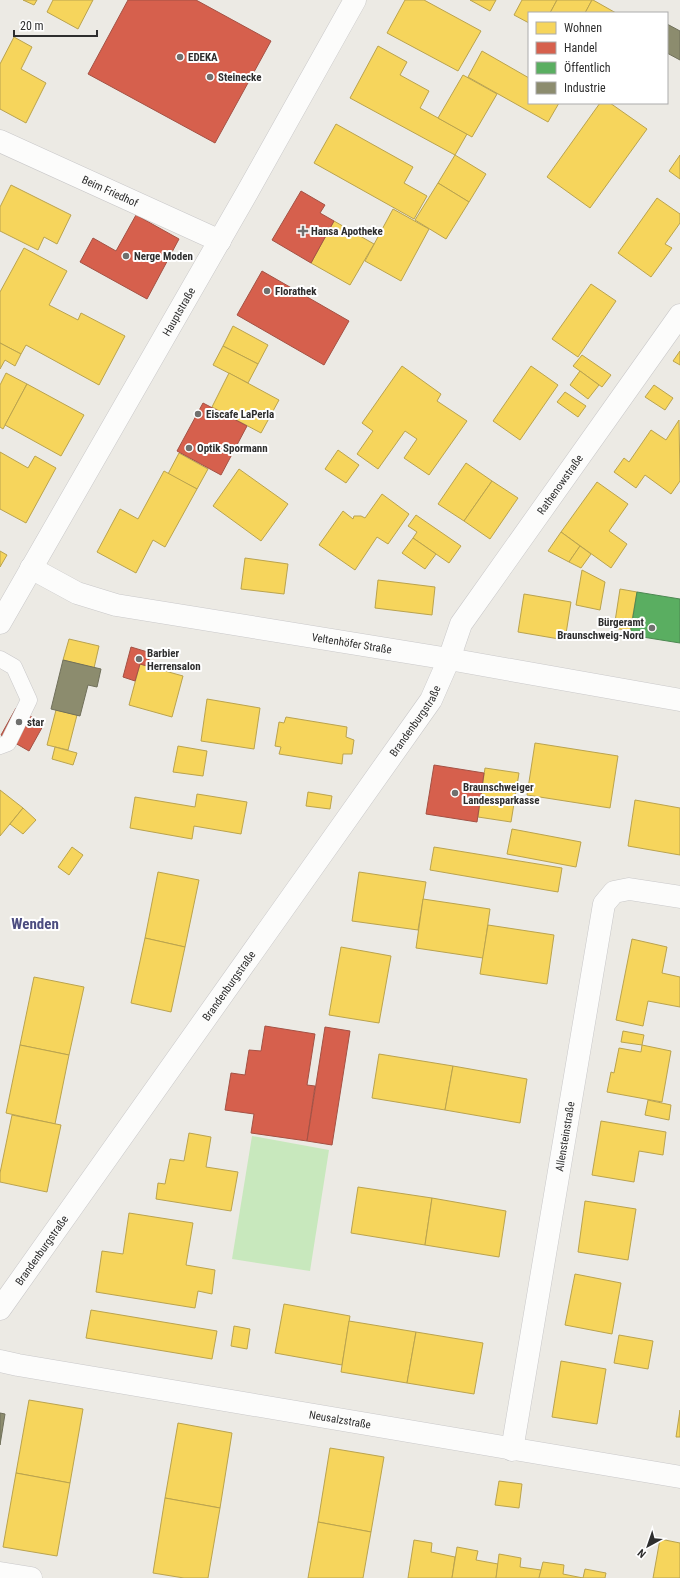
<svg xmlns="http://www.w3.org/2000/svg" width="680" height="1578" font-family="'Roboto Condensed',sans-serif">
  <style>
    .green { fill: #c8e8bd }
    .homes { fill: #f6d55c; stroke: #baa34e }
    .shops { fill: #d6604d; stroke: #a45144 }
    .public { fill: #5aae61; stroke: #4d8852 }
    .industry { fill: #8c8c6e; stroke: #70705b }
    .lines { fill: none; stroke-linecap: round; stroke-linejoin: round }
    .lane-casing { stroke: #c9c8c9; stroke-width: 17 }
    .street-casing { stroke: #c9c8c9; stroke-width: 23 }
    .secondary-casing { stroke: #c9c8c9; stroke-width: 23 }
    .lane { stroke: #fcfcfb; stroke-width: 16 }
    .street { stroke: #fcfcfb; stroke-width: 22 }
    .secondary { stroke: #fcfcfb; stroke-width: 22 }
    .poi-dot { fill: #70706e; stroke: #fff; stroke-width: 1.5 }
    .labels { text-anchor: middle; dominant-baseline: central; stroke-width: 4; stroke-linejoin: round; paint-order: stroke }
    .poi-label { font-size: 11px; font-weight: bold; fill: #2e2e2e; stroke: #fff; text-anchor: start }
    .street-label { font-size: 11px; fill: #2e2e2e; stroke: #fff }
    .district-label { font-size: 15px; font-weight: bold; fill: #4c4d80; stroke: #fff }
  </style>
  <rect width="100%" height="100%" fill="#eceae4"/>
  <path class="green" d="M252,1136L329,1150L310,1271L232,1259Z"/>
  <g class="homes">
    <path d="M23,0H37L34,5Z"/>
    <path d="M53,0H93L78,29L47,12Z"/>
    <path d="M405,0H424L481,31L458,71L387,33Z"/>
    <path d="M470,0H496L490,11Z"/>
    <path d="M522,0H557L550,13H529V23L514,15Z"/>
    <path d="M557,0H592L585,13H550Z"/>
    <path d="M592,0H593L616,13H585Z"/>
    <path d="M14,37L32,47L21,69L46,83L26,123L0,109V64Z"/>
    <path d="M378,46L407,62L400,75L429,91L420,108L467,134L455,155L350,98Z"/>
    <path d="M482,51L529,78V103H559L548,122L468,77Z"/>
    <path d="M463,75L497,94L472,137L438,118Z"/>
    <path d="M600,103H610L647,129L590,208L547,177Z"/>
    <path d="M336,124L413,167L404,183L427,196L414,219L314,163Z"/>
    <path d="M455,155L486,174L469,202L438,183Z"/>
    <path d="M680,155V179L669,171Z"/>
    <path d="M438,183L469,202L446,239L415,220Z"/>
    <path d="M11,185L71,215L57,244L44,237L38,250L0,231V207Z"/>
    <path d="M657,198L680,214V223L665,244L672,248L651,277L618,253Z"/>
    <path d="M393,209L429,229L401,281L365,261Z"/>
    <path d="M334,221L374,244L350,285L311,263Z"/>
    <path d="M24,248L67,271L49,305L78,320L81,313L125,336L99,385L26,345L21,354L0,343V292Z"/>
    <path d="M591,284L616,301L578,357L552,339Z"/>
    <path d="M233,326L268,345L258,364L223,346Z"/>
    <path d="M0,343L21,354L15,366L5,360L0,369Z"/>
    <path d="M223,346L258,364L248,383L213,365Z"/>
    <path d="M680,351V365L673,361Z"/>
    <path d="M582,355L611,375L602,387L573,366Z"/>
    <path d="M402,366L441,394L437,401L467,421L429,475L404,458L417,439L405,431L378,469L357,454L373,431L362,423Z"/>
    <path d="M531,366L558,385L520,440L493,421Z"/>
    <path d="M580,371L599,385L588,399L570,385Z"/>
    <path d="M6,373L27,384L3,429L0,427V385Z"/>
    <path d="M229,373L279,400L261,433L212,407Z"/>
    <path d="M27,384L84,415L61,456L5,425Z"/>
    <path d="M654,385L673,398L665,410L645,397Z"/>
    <path d="M565,392L586,406L578,417L557,402Z"/>
    <path d="M679,420L680,481L671,494L645,475L636,488L614,472L624,458L629,462L651,430L666,440Z"/>
    <path d="M338,450L359,465L346,483L325,469Z"/>
    <path d="M0,452L28,468L35,456L56,468L26,523L0,509Z"/>
    <path d="M179,453L208,469L197,489L168,474Z"/>
    <path d="M466,463L492,481L464,521L438,504Z"/>
    <path d="M239,469L288,504L261,541L213,506Z"/>
    <path d="M164,471L197,489L165,547L153,540L136,573L97,552L120,509L138,519Z"/>
    <path d="M492,481L518,498L490,539L464,521Z"/>
    <path d="M597,482L628,504L609,531L627,544L611,568L561,532Z"/>
    <path d="M382,494L409,514L388,544L377,537L355,570L319,545L343,511L353,519L354,516H361L365,518Z"/>
    <path d="M416,515L461,546L449,563L413,538L417,532L408,526Z"/>
    <path d="M561,532L580,546L569,562L548,551Z"/>
    <path d="M413,538L436,554L425,569L402,553Z"/>
    <path d="M580,546L591,554L581,568L569,562Z"/>
    <path d="M0,551L7,555L0,567Z"/>
    <path d="M245,558L288,564L284,594L241,589Z"/>
    <path d="M582,570L605,582L600,610L576,605Z"/>
    <path d="M378,580L435,587L432,615L375,608Z"/>
    <path d="M620,589L637,592L630,631L614,628Z"/>
    <path d="M524,594L571,602L565,640L518,632Z"/>
    <path d="M69,639L99,646L94,668L63,660Z"/>
    <path d="M140,664L183,676L172,717L129,705Z"/>
    <path d="M207,699L260,708L254,749L201,741Z"/>
    <path d="M56,710L77,715L68,750L47,745Z"/>
    <path d="M286,717L347,727L346,737L354,740L352,754H343L342,764L279,754L281,747L275,746L279,722L284,723Z"/>
    <path d="M535,743L618,756L610,808L527,795Z"/>
    <path d="M178,746L207,751L203,776L173,772Z"/>
    <path d="M55,747L77,753L73,765L52,759Z"/>
    <path d="M485,768L519,773L511,822L478,817Z"/>
    <path d="M0,790L23,808L0,836Z"/>
    <path d="M308,792L332,796L330,809L306,806Z"/>
    <path d="M197,794L247,802L241,834L194,826L192,839L130,828L135,797L195,807Z"/>
    <path d="M635,800L680,808V855L628,846Z"/>
    <path d="M23,808L36,820L23,834L10,824Z"/>
    <path d="M512,829L581,842L576,867L507,854Z"/>
    <path d="M72,847L83,855L69,875L58,867Z"/>
    <path d="M434,847L562,868L558,892L430,870Z"/>
    <path d="M158,872L199,880L185,947L145,938Z"/>
    <path d="M359,872L426,882L418,930L352,921Z"/>
    <path d="M423,899L490,909L483,958L416,948Z"/>
    <path d="M488,925L554,935L547,984L480,974Z"/>
    <path d="M145,938L185,947L171,1012L131,1003Z"/>
    <path d="M632,939L667,947L662,973L680,977V1007L648,1001L643,1026L616,1020Z"/>
    <path d="M341,947L391,956L379,1023L329,1015Z"/>
    <path d="M34,977L84,987L69,1055L20,1045Z"/>
    <path d="M623,1031L644,1035L642,1045L621,1042Z"/>
    <path d="M20,1045L69,1055L55,1124L6,1113Z"/>
    <path d="M642,1045L671,1051L662,1102L607,1092L611,1072L614,1073L619,1048L641,1052Z"/>
    <path d="M379,1054L453,1066L445,1110L372,1098Z"/>
    <path d="M453,1066L527,1079L520,1123L445,1110Z"/>
    <path d="M648,1100L671,1105L669,1120L645,1115Z"/>
    <path d="M12,1115L61,1125L47,1192L0,1182V1173Z"/>
    <path d="M601,1121L666,1132L663,1155L639,1151L634,1182L592,1175Z"/>
    <path d="M189,1133L211,1137L206,1167L238,1172L231,1211L156,1199L158,1183L165,1184L170,1159L184,1161Z"/>
    <path d="M358,1187L432,1198L425,1245L351,1233Z"/>
    <path d="M432,1198L506,1211L499,1257L425,1245Z"/>
    <path d="M585,1201L636,1209L628,1260L578,1252Z"/>
    <path d="M129,1213L193,1223L186,1265L215,1270L212,1294L198,1291L195,1308L96,1292L102,1251L123,1254Z"/>
    <path d="M575,1274L621,1283L612,1334L565,1325Z"/>
    <path d="M284,1304L350,1316L342,1365L275,1353Z"/>
    <path d="M91,1310L217,1331L212,1359L86,1338Z"/>
    <path d="M349,1321L416,1332L407,1383L341,1372Z"/>
    <path d="M234,1326L250,1329L247,1349L231,1346Z"/>
    <path d="M416,1332L483,1343L474,1394L407,1383Z"/>
    <path d="M619,1335L653,1341L648,1369L614,1363Z"/>
    <path d="M561,1361L606,1369L597,1424L552,1417Z"/>
    <path d="M29,1400L83,1409L70,1483L16,1473Z"/>
    <path d="M680,1410V1437H676Z"/>
    <path d="M178,1423L232,1433L220,1508L165,1498Z"/>
    <path d="M330,1448L384,1457L371,1532L318,1522Z"/>
    <path d="M16,1473L70,1483L57,1556L3,1547Z"/>
    <path d="M499,1481L522,1484L519,1508L495,1505Z"/>
    <path d="M165,1498L220,1508L208,1578H184L153,1573Z"/>
    <path d="M318,1522L371,1532L363,1578H308Z"/>
    <path d="M660,1539L680,1543V1578H653Z"/>
    <path d="M414,1540L432,1543L431,1552L455,1557L452,1578H408Z"/>
    <path d="M457,1547L478,1551L476,1560L498,1564L496,1578H452Z"/>
    <path d="M499,1554L521,1558L520,1567L541,1570L539,1578H496Z"/>
    <path d="M543,1562L564,1565L563,1574L583,1578H539Z"/>
    <path d="M585,1569L606,1573L605,1578H583Z"/>
  </g>
  <g class="shops">
    <path d="M128,0H196L271,41L215,143L88,74Z"/>
    <path d="M301,191L325,205L320,213L334,221L311,263L272,240Z"/>
    <path d="M136,215L179,239L147,299L80,262L93,238L116,251Z"/>
    <path d="M262,271L349,321L324,365L237,315Z"/>
    <path d="M203,403L247,426L221,475L177,451Z"/>
    <path d="M131,647L151,653L147,666L140,664L135,681L123,677Z"/>
    <path d="M16,708L44,724L29,751L1,735Z"/>
    <path d="M434,765L484,773L477,822L426,814Z"/>
    <path d="M265,1026L315,1034L307,1085L315,1086L307,1141L251,1133L254,1114L225,1110L231,1073L245,1075L249,1050L261,1051Z"/>
    <path d="M325,1027L350,1031L332,1145L307,1141Z"/>
  </g>
  <path class="public" d="M637,592L680,599V643L630,635Z"/>
  <g class="industry">
    <path d="M667,24L680,31V60L667,53Z"/>
    <path d="M63,660L101,669L97,687L88,685L80,716L51,709Z"/>
    <path d="M0,1413L5,1414L0,1445Z"/>
  </g>
  <g class="lines">
    <g class="lane-casing">
      <path id="lane" d="M0,659L14,667L29,700L8,743L0,746"/>
    </g>
    <g class="street-casing">
      <g id="street">
        <path id="s1" d="M0,141L220,241"/>
        <path id="s2" d="M0,1309L431,700L449,659L461,624L680,315"/>
        <path id="s3" d="M0,1361L18,1365L680,1477"/>
        <path id="s4" d="M512,1450L604,904L614,892L629,889L680,897"/>
        <path d="M0,1573L31,1578"/>
      </g>
    </g>
    <g class="secondary-casing">
      <g id="secondary">
        <path id="s5" d="M31,568L77,593L116,605L449,659L680,700"/>
        <path id="s6" d="M0,623L248,191L355,0"/>
      </g>
    </g>
    <use href="#lane" class="lane"/>
    <use href="#street" class="street"/>
    <use href="#secondary" class="secondary"/>
  </g>
  <g class="poi-dot">
    <circle cx="180" cy="57" r="4"/>
    <circle cx="210" cy="77" r="4"/>
    <path d="M301 225h4v4h4v4h-4v4h-4v-4h-4v-4h4z"/>
    <circle cx="126" cy="256" r="4"/>
    <circle cx="267" cy="291" r="4"/>
    <circle cx="198" cy="414" r="4"/>
    <circle cx="189" cy="448" r="4"/>
    <circle cx="652" cy="628" r="4"/>
    <circle cx="139" cy="659" r="4"/>
    <circle cx="19" cy="722" r="4"/>
    <circle cx="455" cy="793" r="4"/>
  </g>
  <g class="labels">
    <g class="poi-label">
      <text x="188" y="57">EDEKA</text>
      <text x="218" y="77">Steinecke</text>
      <text x="311" y="231">Hansa Apotheke</text>
      <text x="134" y="256">Nerge Moden</text>
      <text x="275" y="291">Florathek</text>
      <text x="206" y="414">Eiscafe LaPerla</text>
      <text x="197" y="448">Optik Spormann</text>
      <text x="644" y="622" text-anchor="end">Bürgeramt<tspan x="644" dy="13">Braunschweig-Nord</tspan></text>
      <text x="147" y="653">Barbier<tspan x="147" dy="13">Herrensalon</tspan></text>
      <text x="27" y="722">star</text>
      <text x="463" y="787">Braunschweiger<tspan x="463" dy="13">Landessparkasse</tspan></text>
    </g>
    <g class="street-label">
      <text stroke="none"><textPath href="#s1" startOffset="121">Beim Friedhof</textPath></text>
      <text stroke="none"><textPath href="#s6" startOffset="359">Hauptstraße</textPath></text>
      <text stroke="none"><textPath href="#s2" startOffset="999">Rathenowstraße</textPath></text>
      <text stroke="none"><textPath href="#s5" startOffset="332">Veltenhöfer Straße</textPath></text>
      <text stroke="none"><textPath href="#s2" startOffset="720">Brandenburgstraße</textPath></text>
      <text stroke="none"><textPath href="#s2" startOffset="396">Brandenburgstraße</textPath></text>
      <text stroke="none"><textPath href="#s4" startOffset="318">Allensteinstraße</textPath></text>
      <text stroke="none"><textPath href="#s2" startOffset="72">Brandenburgstraße</textPath></text>
      <text stroke="none"><textPath href="#s3" startOffset="345">Neusalzstraße</textPath></text>
    </g>
    <g class="district-label">
      <text x="35" y="924">Wenden</text>
    </g>
  </g>
  <rect x="528" y="12" width="140" height="92" fill="#ffffff" stroke="#ababab"/>
  <rect x="536" y="22" width="20" height="12" fill="#f6d55c" stroke="#ababab"/>
  <text x="564" y="32" font-size="12" fill="#2e2e2e">Wohnen</text>
  <rect x="536" y="42" width="20" height="12" fill="#d6604d" stroke="#ababab"/>
  <text x="564" y="52" font-size="12" fill="#2e2e2e">Handel</text>
  <rect x="536" y="62" width="20" height="12" fill="#5aae61" stroke="#ababab"/>
  <text x="564" y="72" font-size="12" fill="#2e2e2e">Öffentlich</text>
  <rect x="536" y="82" width="20" height="12" fill="#8c8c6e" stroke="#ababab"/>
  <text x="564" y="92" font-size="12" fill="#2e2e2e">Industrie</text>
  <g transform="translate(648 1546) rotate(220)" stroke="#ffffff" stroke-width="3" paint-order="stroke">
  <path d="M0-3L7 15L0 10L-7 15Z" fill="#2e2e2e"/>
  <text y="-6" font-size="11" font-weight="bold" text-anchor="middle" fill="#2e2e2e">N</text>
  </g>
  <path d="M14 30v6h83v-6" fill="none" stroke="#2e2e2e" stroke-width="2"/>
  <text x="20" y="30" font-size="12" fill="#2e2e2e" stroke="#ffffff" stroke-width="3" paint-order="stroke">20 m</text>
</svg>
